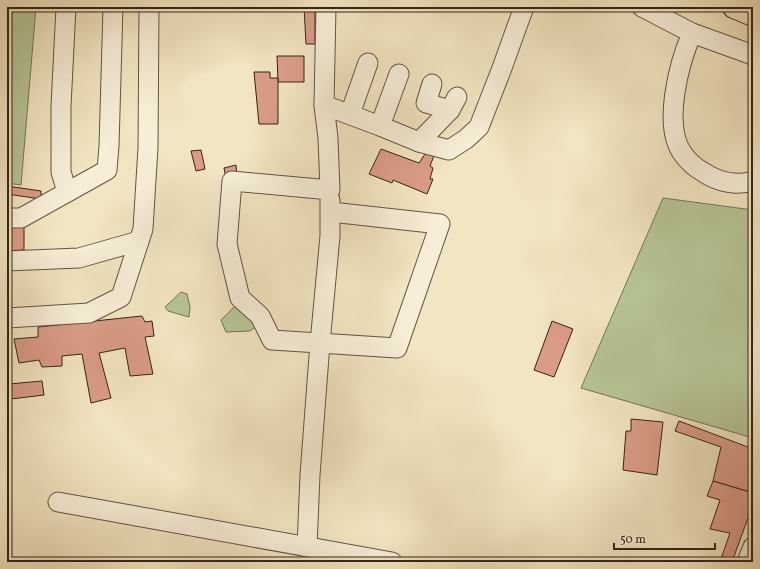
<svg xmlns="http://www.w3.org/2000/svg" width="760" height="569" font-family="Vollkorn,serif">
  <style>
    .green { fill: #b7c596; stroke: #747456 }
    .building { fill: #da9c86; stroke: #322417 }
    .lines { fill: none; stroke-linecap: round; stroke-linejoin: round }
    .minor-casing { stroke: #625442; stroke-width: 21 }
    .highway-casing { stroke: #322417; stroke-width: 24 }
    .minor { stroke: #f7eed7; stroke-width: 19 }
    .highway { stroke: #f2e5c1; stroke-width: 22 }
  </style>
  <rect width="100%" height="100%" fill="#f2e5c1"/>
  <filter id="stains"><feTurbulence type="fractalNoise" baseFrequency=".005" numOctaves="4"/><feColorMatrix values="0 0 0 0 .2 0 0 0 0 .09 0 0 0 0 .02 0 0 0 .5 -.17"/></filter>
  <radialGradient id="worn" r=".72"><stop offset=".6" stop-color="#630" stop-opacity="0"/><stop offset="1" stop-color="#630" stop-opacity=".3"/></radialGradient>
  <g class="green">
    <path d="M7,7H36L21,185L7,183Z"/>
    <path d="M663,198L753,210V438L581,388Z"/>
    <path d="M181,292L187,294L190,307L189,317L168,311L165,307Z"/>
    <path d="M236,305L257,326L250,331L226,332L221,320Z"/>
  </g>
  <g class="building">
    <path d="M304,7H315V44H306Z"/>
    <path d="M277,56H304V82H278Z"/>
    <path d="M254,72H270V78H278V124H259Z"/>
    <path d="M381,149L419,163L427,151L435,153L430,166L433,168L430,179H433L427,194L393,180L392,183L369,174Z"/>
    <path d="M201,150L205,169L196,171L191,151Z"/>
    <path d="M236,165L237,175L226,178L224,168Z"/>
    <path d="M7,186L41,191V199L7,194Z"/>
    <path d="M7,226H24V250L7,251Z"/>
    <path d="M142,316L145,322L152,321L154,336L145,337L153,374L130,376L125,348L99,353L111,398L91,403L82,354L62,356V366L42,367L39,360L19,363L14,339L38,337V327Z"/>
    <path d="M552,321L573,329L554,377L534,370Z"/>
    <path d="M42,381L44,395L11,399L9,384Z"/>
    <path d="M631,419L663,422L657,475L623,470L626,431H631Z"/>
    <path d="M679,421L753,449V493L713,481L721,447L675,431Z"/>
    <path d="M713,481L753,493V504L732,562H720L730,533L710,529L720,500L707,496Z"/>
  </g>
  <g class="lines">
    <g class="minor-casing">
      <g id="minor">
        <path d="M66,7L61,106V172L67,192"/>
        <path d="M326,7L324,105L380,126L399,74"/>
        <path d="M642,7L692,33L753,55"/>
        <path d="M692,33C679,63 662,126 683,154C688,161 696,168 703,172C718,182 736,186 753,181"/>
        <path d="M432,84L426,103L450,110"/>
        <path d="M324,105L328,138L330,190L232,181L227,244L240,298L260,316L272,340L397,348L440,224L331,212"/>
        <path d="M350,114L368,63"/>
        <path d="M380,126L419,142L449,150L466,139L479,127L502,68L524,7"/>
        <path d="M419,142L450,110L457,97"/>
        <path d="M7,218H21L107,170L109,146L113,7"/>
        <path d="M7,261L79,258L139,241"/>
        <path d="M7,318L89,313L121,297L143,229L148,148L149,7"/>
        <path d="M58,502L392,562"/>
        <path d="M307,547L310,475L320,343L330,236V200"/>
        <path d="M747,562L753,547"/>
      </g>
    </g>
    <g class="highway-casing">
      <path id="highway" d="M734,7L753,15"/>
    </g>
    <use href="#minor" class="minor"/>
    <use href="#highway" class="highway"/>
  </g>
  <rect width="760" height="569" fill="none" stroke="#f2e5c1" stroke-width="24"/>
  <rect x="8" y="8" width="744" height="553" fill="none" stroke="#322417" stroke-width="2"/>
  <rect x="12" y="12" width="736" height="545" fill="none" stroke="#322417"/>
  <path d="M614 543v6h101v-6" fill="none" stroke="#322417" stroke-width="2"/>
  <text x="620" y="543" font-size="12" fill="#322417" stroke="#f7eed7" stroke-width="3" paint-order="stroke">50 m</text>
  <rect width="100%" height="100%" filter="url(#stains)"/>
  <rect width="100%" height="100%" fill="url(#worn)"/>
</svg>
